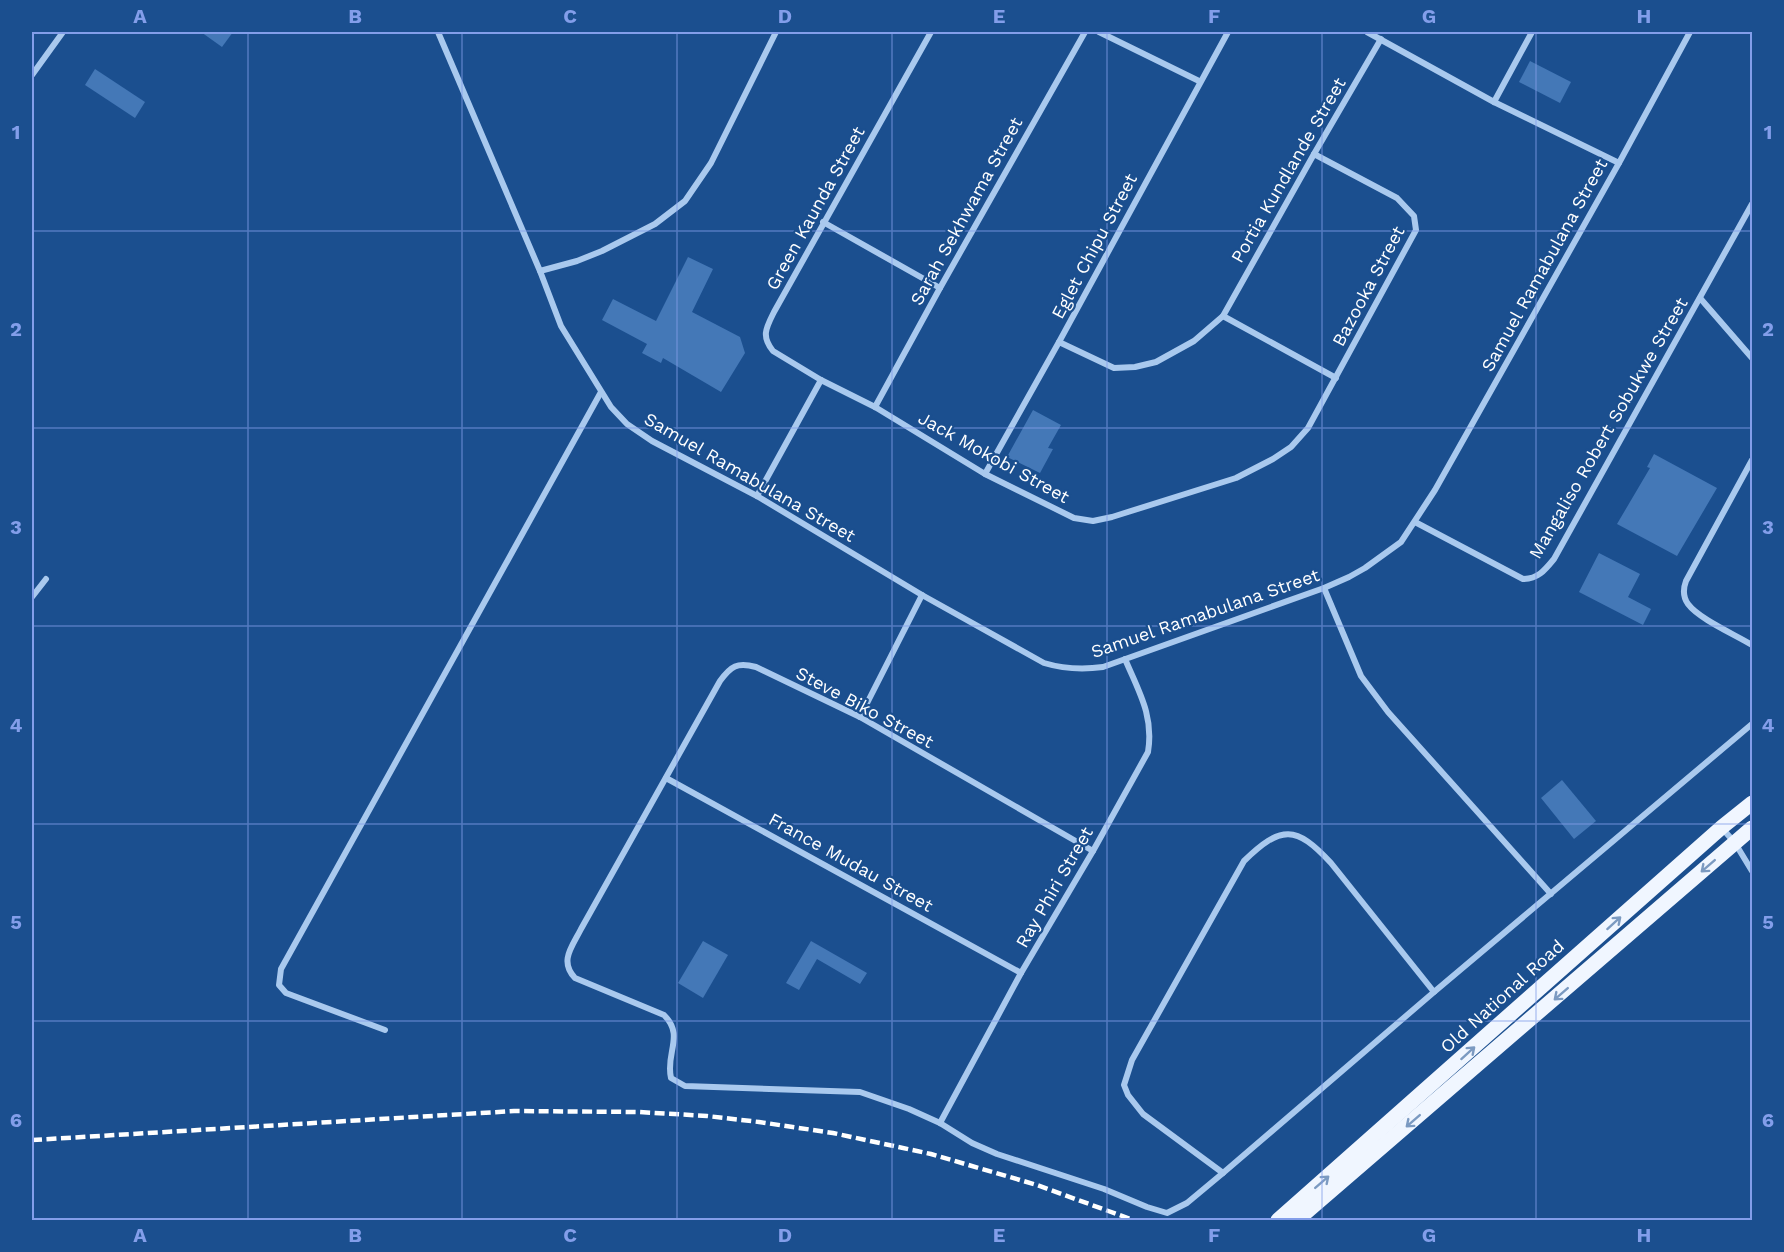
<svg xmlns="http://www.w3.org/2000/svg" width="1784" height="1252" font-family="'Work Sans',sans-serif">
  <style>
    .building { fill: #4478b7 }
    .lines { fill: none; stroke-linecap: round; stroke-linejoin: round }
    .street { stroke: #a9c9ee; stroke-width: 6 }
    .primary { stroke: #f0f6ff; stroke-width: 15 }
    .rail { stroke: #fff; stroke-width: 4.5; stroke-dasharray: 10 4.5; stroke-linecap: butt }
    .oneway { stroke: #7b9ac1 }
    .grid { fill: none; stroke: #839eea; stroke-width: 1.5; stroke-opacity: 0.55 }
    .labels { text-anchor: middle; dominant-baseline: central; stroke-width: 4.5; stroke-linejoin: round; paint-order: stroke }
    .street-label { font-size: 18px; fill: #fff; stroke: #1b4f8f }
    .neatline { fill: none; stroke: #839eea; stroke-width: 2 }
    .grid-label { font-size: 20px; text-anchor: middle; font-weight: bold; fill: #839eea }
  </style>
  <rect width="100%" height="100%" fill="#1b4f8f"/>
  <g class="building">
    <path d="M201,32H233L222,47Z"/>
    <path d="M1530,61L1571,82L1560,103L1519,82Z"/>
    <path d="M95,69L145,102L135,118L85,85Z"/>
    <path d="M688,257L713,269L692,312L740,337L745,353L721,392L663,358L661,363L642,353L647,344L602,320L613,299L656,321Z"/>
    <path d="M1033,410L1061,425L1048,448L1053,449L1040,473L1007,457Z"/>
    <path d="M1654,454L1717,488L1677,556L1617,524L1650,468L1647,467Z"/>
    <path d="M1599,553L1640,574L1628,597L1651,609L1643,625L1579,592Z"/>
    <path d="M1562,780L1596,821L1574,839L1541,798Z"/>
    <path d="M703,941L728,955L703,998L678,983Z"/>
    <path d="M811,941L867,973L860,984L817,959L799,990L786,983Z"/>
  </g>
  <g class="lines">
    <g class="street">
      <path d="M438,32L540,271L561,326L611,407L627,424L652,441L757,496L922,595L1044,663C1064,669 1081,670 1103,667L1324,588L1349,577L1365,568L1401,542L1435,490L1619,163L1690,32"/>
      <path d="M931,32L774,312C766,328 761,336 773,351L821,380L875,407L985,474L1074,518L1093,521L1112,517L1236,478L1273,459L1291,447L1308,428L1416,230L1414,216L1397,198L1314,154"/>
      <path d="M1099,32L1199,81"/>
      <path d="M1367,32L1494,102L1619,163"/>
      <path d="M32,75L63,32"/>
      <path d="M1494,102L1532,32"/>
      <path d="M823,222L940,288"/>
      <path d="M540,271L577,261L602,251L655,224L685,201L711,163L776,32"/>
      <path d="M1700,298L1752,358"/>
      <path d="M1223,316L1336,378"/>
      <path d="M1059,342L1114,368L1135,367L1156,362L1194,341L1223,316L1314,154L1381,39"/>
      <path d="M875,407L940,288L1085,32"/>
      <path d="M1752,460L1686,581C1683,589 1683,597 1688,604C1699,619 1736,635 1752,645"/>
      <path d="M985,474L1059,342L1228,32"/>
      <path d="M757,496L821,380"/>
      <path d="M1415,522L1523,579C1538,579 1545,570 1554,559L1752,204"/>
      <path d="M1324,588L1361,676L1388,712L1551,894"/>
      <path d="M32,597L46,579"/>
      <path d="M860,717L922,595"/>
      <path d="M666,778L1021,973"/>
      <path d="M1722,828L1735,843L1752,871"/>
      <path d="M1093,851L860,717L756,667C737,662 731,666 720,681L581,929C572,947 559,961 575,978L664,1015C685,1036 665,1053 671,1078L685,1086L860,1092L909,1109L940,1123L972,1143L997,1154L1104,1189L1147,1207L1167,1213L1187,1203L1223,1173L1434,992L1752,724"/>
      <path d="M385,1030L286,993L279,985L281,969L601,392"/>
      <path d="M940,1123L1021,973L1093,851L1148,752C1154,716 1139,692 1125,659"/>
      <path d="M1223,1173L1143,1114L1128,1095L1124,1085L1132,1060L1244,861C1281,825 1296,825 1331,863L1434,992"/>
    </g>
    <g class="primary">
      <path d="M1278,1220L1722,827L1752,803"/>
      <path d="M1297,1220L1752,828"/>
    </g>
    <path class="rail" d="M32,1140L514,1111L639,1112L707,1116L759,1122L833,1133L931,1154L1037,1185L1133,1220"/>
  </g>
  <defs><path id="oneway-shaft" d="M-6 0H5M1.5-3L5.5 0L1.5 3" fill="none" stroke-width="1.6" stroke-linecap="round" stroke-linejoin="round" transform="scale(1.5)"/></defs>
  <g class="oneway">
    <use href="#oneway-shaft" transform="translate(1708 866) rotate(139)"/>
    <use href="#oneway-shaft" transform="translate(1614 923) rotate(-42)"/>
    <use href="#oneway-shaft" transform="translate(1561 994) rotate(139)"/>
    <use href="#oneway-shaft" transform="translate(1468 1053) rotate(-42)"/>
    <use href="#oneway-shaft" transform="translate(1413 1121) rotate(139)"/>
    <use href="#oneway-shaft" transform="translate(1322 1182) rotate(-41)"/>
  </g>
  <path class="grid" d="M248,32V1220M462,32V1220M677,32V1220M892,32V1220M1107,32V1220M1322,32V1220M1536,32V1220M32,231H1752M32,428H1752M32,626H1752M32,824H1752M32,1021H1752"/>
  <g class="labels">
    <g class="street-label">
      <text transform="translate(1288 170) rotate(-60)">Portia Kundlande Street</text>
      <text transform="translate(815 208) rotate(-61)">Green Kaunda Street</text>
      <text transform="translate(966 211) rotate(-61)">Sarah Sekhwama Street</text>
      <text transform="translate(1094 246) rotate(-62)">Eglet Chipu Street</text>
      <text transform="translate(1544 265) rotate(-61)">Samuel Ramabulana Street</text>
      <text transform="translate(1368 286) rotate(-62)">Bazooka Street</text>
      <text transform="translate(1608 428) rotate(-60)">Mangaliso Robert Sobukwe Street</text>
      <text transform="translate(994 457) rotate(29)">Jack Mokobi Street</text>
      <text transform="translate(750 477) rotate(30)">Samuel Ramabulana Street</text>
      <text transform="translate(1205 613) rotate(-19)">Samuel Ramabulana Street</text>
      <text transform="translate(865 707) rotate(28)">Steve Biko Street</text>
      <text transform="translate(851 862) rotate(29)">France Mudau Street</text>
      <text transform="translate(1054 887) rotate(-60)">Ray Phiri Street</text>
      <text transform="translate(1502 996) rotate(-42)">Old National Road</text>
    </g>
  </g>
  <rect width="1784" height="1252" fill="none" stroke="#1b4f8f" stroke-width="66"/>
  <rect x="33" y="33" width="1718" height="1186" class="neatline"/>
  <g class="grid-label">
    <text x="140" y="23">A</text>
    <text x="355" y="23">B</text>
    <text x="570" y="23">C</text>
    <text x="785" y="23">D</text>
    <text x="999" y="23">E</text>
    <text x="1214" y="23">F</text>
    <text x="1429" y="23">G</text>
    <text x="1644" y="23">H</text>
    <text x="16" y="139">1</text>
    <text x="1768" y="139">1</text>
    <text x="16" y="336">2</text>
    <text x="1768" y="336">2</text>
    <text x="16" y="534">3</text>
    <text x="1768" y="534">3</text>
    <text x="16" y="732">4</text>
    <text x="1768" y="732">4</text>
    <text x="16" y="929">5</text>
    <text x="1768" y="929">5</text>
    <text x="16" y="1127">6</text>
    <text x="1768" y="1127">6</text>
    <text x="140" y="1242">A</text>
    <text x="355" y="1242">B</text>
    <text x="570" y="1242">C</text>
    <text x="785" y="1242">D</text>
    <text x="999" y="1242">E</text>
    <text x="1214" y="1242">F</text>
    <text x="1429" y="1242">G</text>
    <text x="1644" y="1242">H</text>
  </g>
</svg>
